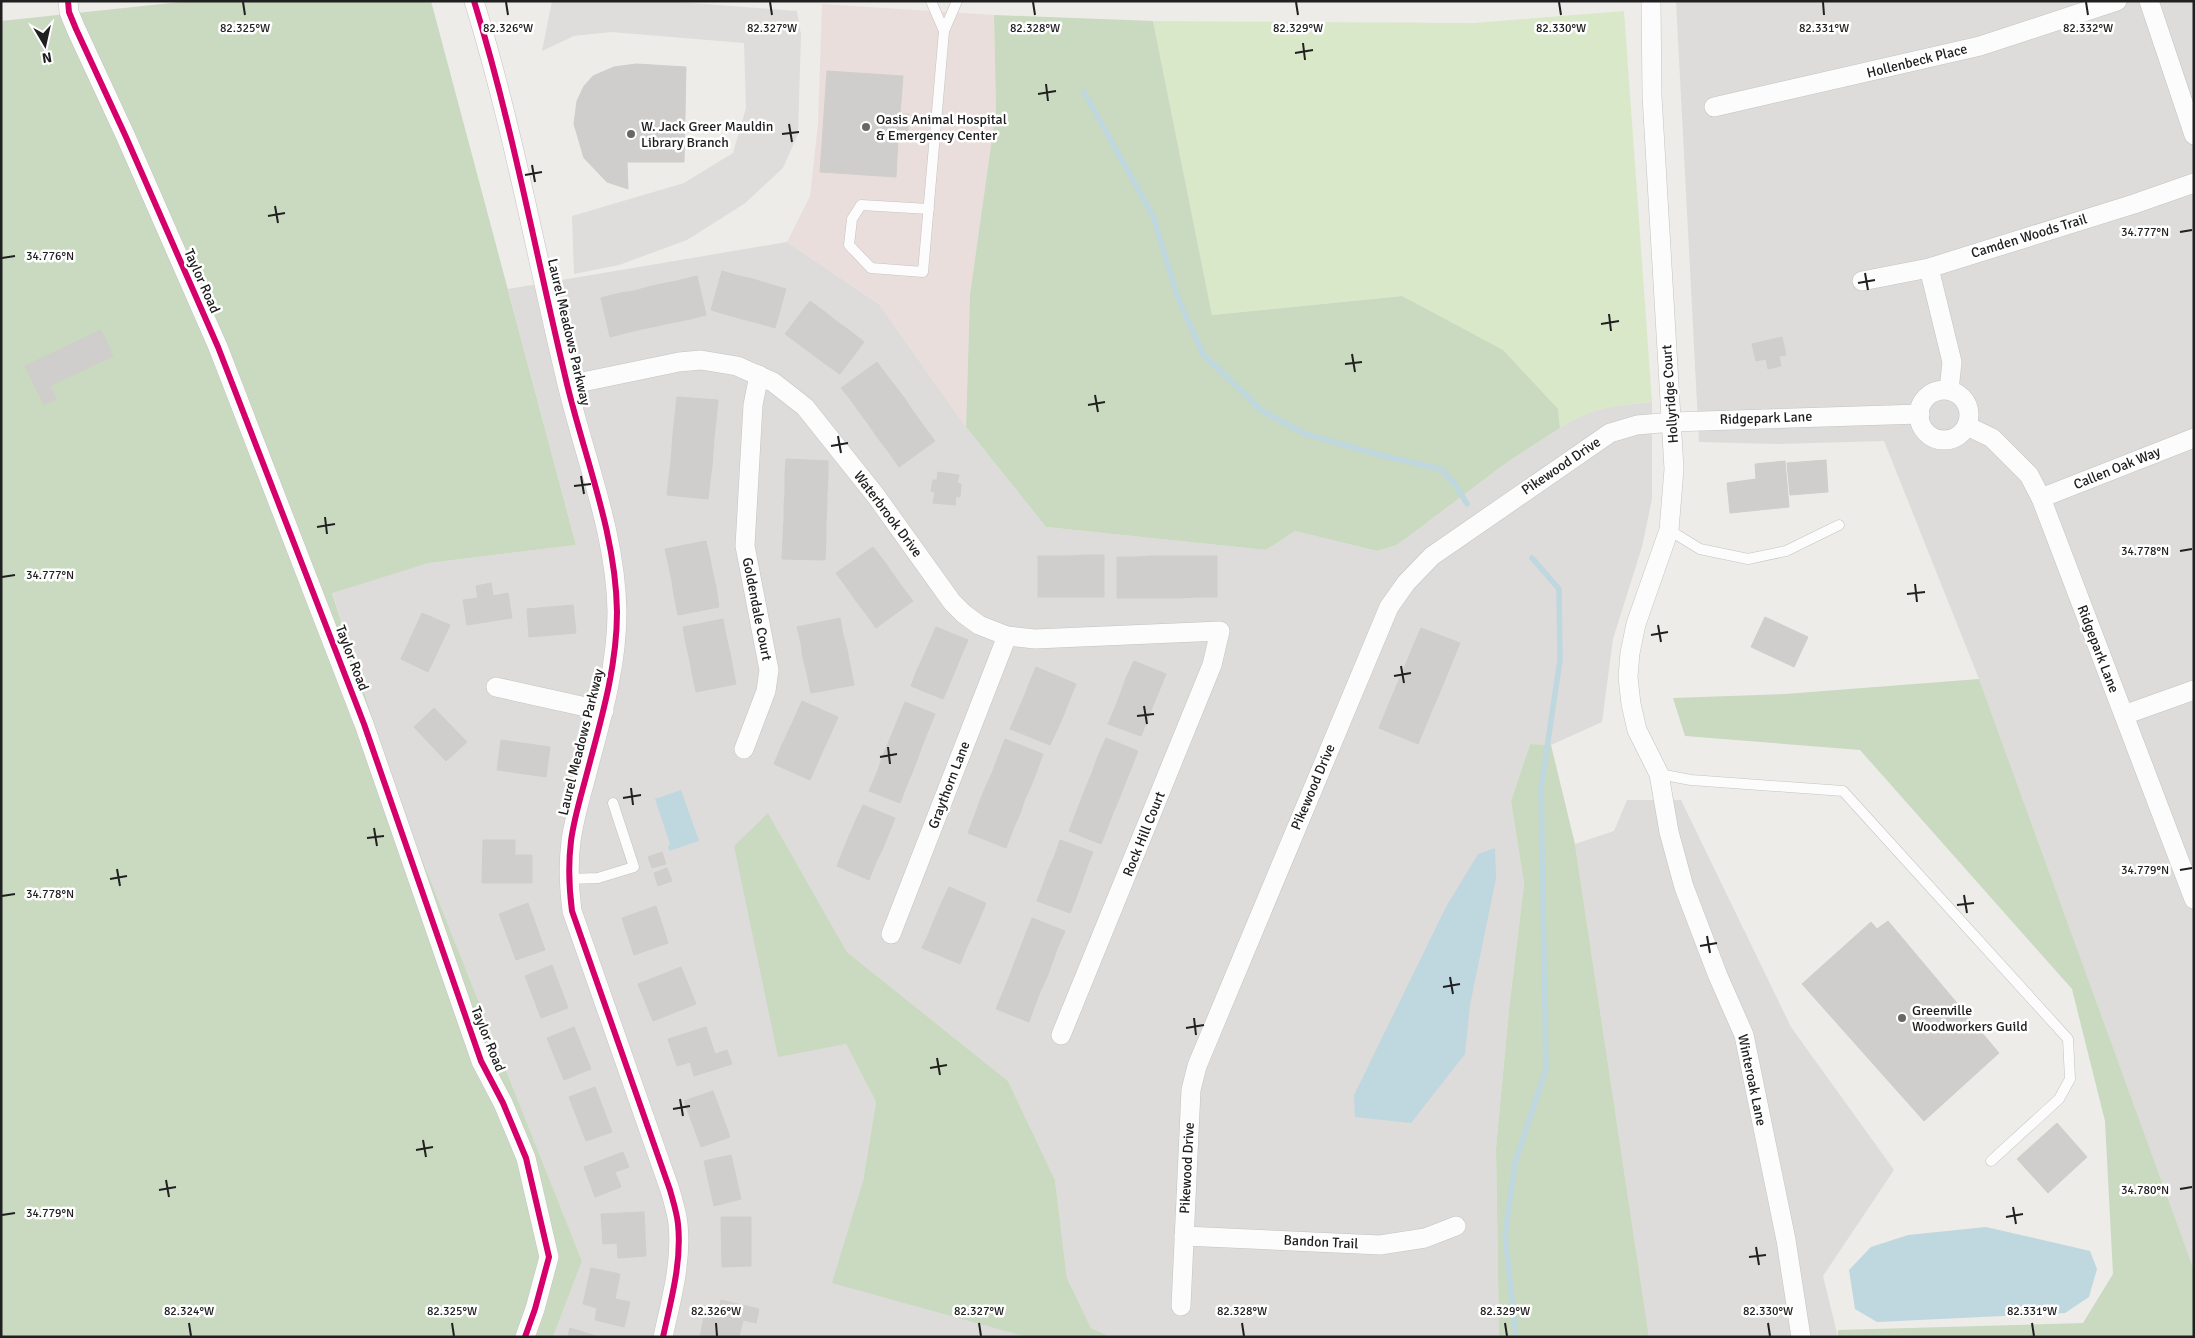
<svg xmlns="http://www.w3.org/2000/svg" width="2195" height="1338" font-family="Signika,sans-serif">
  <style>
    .residential { fill: #dddcda }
    .commercial { fill: #eadedc }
    .grass { fill: #dae8ca }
    .forest { fill: #c9dac0 }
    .parking { fill: #dedddc }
    .water { fill: #bfd7de }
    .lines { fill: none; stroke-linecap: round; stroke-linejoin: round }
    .stream { stroke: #bfd7de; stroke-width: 5.5 }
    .building { fill: #d0cecc; stroke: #d0ceca }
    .lane-casing { stroke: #c3c3c1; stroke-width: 11 }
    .street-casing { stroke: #c3c3c1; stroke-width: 20 }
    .lane { stroke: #fcfcfc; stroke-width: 10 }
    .street { stroke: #fcfcfc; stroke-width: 19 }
    .cycleway-casing { stroke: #fff; stroke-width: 9 }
    .cycleway { stroke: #d6006c; stroke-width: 6 }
    .ticks { fill: none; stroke: #202020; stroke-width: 2 }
    .poi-dot { fill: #686766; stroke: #fff; stroke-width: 2 }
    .labels { text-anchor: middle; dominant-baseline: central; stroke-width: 5; stroke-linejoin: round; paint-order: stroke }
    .street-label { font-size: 14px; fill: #202020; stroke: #fff }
    .poi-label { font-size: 14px; fill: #202020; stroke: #fff; text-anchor: start }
    .ticks-label { font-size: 12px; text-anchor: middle; fill: #202020; stroke: #fff; stroke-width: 5; stroke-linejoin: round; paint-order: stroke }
  </style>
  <rect width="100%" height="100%" fill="#edece9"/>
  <g class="residential">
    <path d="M1676,1H2194V1270L1979,679L1884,441L1777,444L1699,442Z"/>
    <path d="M787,242L879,304L966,427L1046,527L1266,550L1295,531L1377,551L1397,545L1506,463L1580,415L1604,407L1652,402V499L1642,547L1613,639L1602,722L1551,745L1530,744L1511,801L1524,884L1509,1009L1496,1148L1499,1337H1111L1091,1328L1067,1278L1055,1180L1008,1081L847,952L768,813L778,1056L846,1044L876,1102L863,1181L1017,1333L1027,1337H553L582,1261L404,814L332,592L429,563L576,545L508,289Z"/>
    <path d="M1627,800H1681L1791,1027L1894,1170L1823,1276L1838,1337H1649L1575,844L1614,831Z"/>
  </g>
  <path class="commercial" d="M822,4L994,15L996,110L970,294L966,427L879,304L787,242L810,196L818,124Z"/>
  <path class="grass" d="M1624,11L1652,402C1615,406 1593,407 1560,428L1558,409L1402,296L1212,315L1153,21L1474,23Z"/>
  <g class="forest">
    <path d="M190,1H431L576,545L429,563L332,593L404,814L582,1261L553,1337H1V21Z"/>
    <path d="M994,15L1153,21L1212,315L1402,296L1503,350L1558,409L1560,428L1506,463L1397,545L1377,551L1295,531L1266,550L1046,527L966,427L970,294L996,110Z"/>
    <path d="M1979,679L2194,1270V1337H1838V1330L2083,1323L2113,1274L2105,1121L2072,989L1860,750L1685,736L1673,698L1785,694Z"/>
    <path d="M1530,744L1551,745L1575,844L1649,1337H1499L1496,1148L1509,1009L1524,884L1511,801Z"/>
    <path d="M768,813L847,952L1008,1081L1055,1180L1067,1278L1091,1328L1111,1337H1027L832,1283L863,1181L876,1102L846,1044L778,1057L734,846Z"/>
  </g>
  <path class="parking" d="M552,1H666L797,11L801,35L798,134L783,168L744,204L687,240L619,265L574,274L572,216L684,183L733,153L746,108L744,43L611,32L574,36L542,51Z"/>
  <g class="water">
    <path d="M681,790L699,841L669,851L668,846L670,844L655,799Z"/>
    <path d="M1495,848L1496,878L1470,1005L1465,1054L1411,1123L1355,1117L1354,1095L1446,907L1478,854Z"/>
    <path d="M1986,1227L2090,1251L2097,1269L2089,1297L2065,1313L1877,1322L1855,1309L1849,1270L1871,1247L1908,1235Z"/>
  </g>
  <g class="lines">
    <g class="stream">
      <path d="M1084,92L1153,216L1178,298L1203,354L1261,410L1305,434L1384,456L1441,469L1455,484L1467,504"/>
      <path d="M1516,1337L1505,1235L1515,1163L1546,1069L1541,788L1560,660L1559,589L1532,558"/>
    </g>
  </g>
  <g class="building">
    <path d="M636,64L686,67L684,162H627L628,189L607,182L584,158L574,124L577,101L584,86L593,76L614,67Z"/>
    <path d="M827,71L903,76L900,114H909L907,140L898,139L896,177L820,172Z"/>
    <path d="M722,271L739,276L728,315L711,310Z"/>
    <path d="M697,276L706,315L686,320L677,281Z"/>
    <path d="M739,276L753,279L742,319L728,315Z"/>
    <path d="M753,279L769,284L758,323L742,319Z"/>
    <path d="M677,281L686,320L670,323L661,284Z"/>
    <path d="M661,284L670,323L657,326L648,287Z"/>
    <path d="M769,284L786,289L775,328L758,323Z"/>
    <path d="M648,287L657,326L642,329L634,291Z"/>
    <path d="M634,291L642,329L629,332L620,293Z"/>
    <path d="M620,293L629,332L610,337L601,298Z"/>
    <path d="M810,301L825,312L800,345L785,334Z"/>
    <path d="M825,312L836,321L812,354L800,345Z"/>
    <path d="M836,321L849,330L824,363L812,354Z"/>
    <path d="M101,330L113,356L50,386L56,399L44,405L25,366Z"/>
    <path d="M849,330L864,342L840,374L824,363Z"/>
    <path d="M1782,337L1786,355L1779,356L1781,366L1768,369L1766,359L1756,361L1752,344Z"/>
    <path d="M877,362L885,373L850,399L841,388Z"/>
    <path d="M885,373L896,387L860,413L850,399Z"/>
    <path d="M896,387L905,399L869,425L860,413Z"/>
    <path d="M677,397L718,400L716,420L675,416Z"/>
    <path d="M905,399L913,411L877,437L869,425Z"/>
    <path d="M913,411L923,425L888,451L877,437Z"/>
    <path d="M675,416L716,420L714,438L673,434Z"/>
    <path d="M923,425L935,441L899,467L888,451Z"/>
    <path d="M673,434L714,438L713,452L672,448Z"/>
    <path d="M672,448L713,452L712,466L671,462Z"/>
    <path d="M786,459L828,461V476L785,474Z"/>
    <path d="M1826,460L1828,492L1790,495L1787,463Z"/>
    <path d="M1785,461L1789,507L1730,513L1727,483L1756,479L1755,464Z"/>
    <path d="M671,462L712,466L710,481L669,477Z"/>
    <path d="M938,472L959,475L957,483L961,484L960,497L956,496L955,505L933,503L935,492L931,491L933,480H937Z"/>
    <path d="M785,474L828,476L827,494L785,493Z"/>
    <path d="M669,477L710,481L708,499L667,495Z"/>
    <path d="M785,493L827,494V507L784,506Z"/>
    <path d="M784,506L827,507L826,522L784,521Z"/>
    <path d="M784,521L826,522V539L783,538Z"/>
    <path d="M783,538L826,539L825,560L782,559Z"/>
    <path d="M706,541L710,559L669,567L665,549Z"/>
    <path d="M873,547L884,561L847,588L836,573Z"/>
    <rect x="1086" y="555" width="18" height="42"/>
    <path d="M1086,555V597H1070V556Z"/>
    <rect x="1038" y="556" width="18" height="41"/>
    <rect x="1056" y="556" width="14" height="41"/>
    <path d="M1151,556H1164L1165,598H1152Z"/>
    <path d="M1151,556L1152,598H1136V557Z"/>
    <path d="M1164,556H1179L1180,598H1165Z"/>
    <path d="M1179,556H1197V597L1180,598Z"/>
    <rect x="1197" y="556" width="20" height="41"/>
    <rect x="1117" y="557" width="19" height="41"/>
    <path d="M710,559L713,574L672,582L669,567Z"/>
    <path d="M884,561L893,574L856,601L847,588Z"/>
    <path d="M713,574L716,587L674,595L672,582Z"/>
    <path d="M893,574L903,588L866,614L856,601Z"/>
    <path d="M491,583L493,596L508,593L512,618L467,625L463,600L478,598L476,586Z"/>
    <path d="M716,587L719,607L678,615L674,595Z"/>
    <path d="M903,588L913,601L876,628L866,614Z"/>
    <path d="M573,605L576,633L529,637L527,609Z"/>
    <path d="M422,613L450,625L428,672L401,659Z"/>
    <path d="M1765,617L1808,637L1794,667L1751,647Z"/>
    <path d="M840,618L843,635L801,643L797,627Z"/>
    <path d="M723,619L726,636L686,644L683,627Z"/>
    <path d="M936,627L968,640L961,656L929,643Z"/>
    <path d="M1421,628L1460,643L1453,660L1414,644Z"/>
    <path d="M843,635L847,649L803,658L801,643Z"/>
    <path d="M726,636L730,653L690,661L686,644Z"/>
    <path d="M929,643L961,656L955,671L923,657Z"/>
    <path d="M1414,644L1453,660L1446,677L1407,661Z"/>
    <path d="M847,649L850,665L807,674L803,658Z"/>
    <path d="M730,653L732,664L692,673L690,661Z"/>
    <path d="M923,657L955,671L950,683L917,670Z"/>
    <path d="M1134,661L1166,674L1159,691L1126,678Z"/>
    <path d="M1407,661L1446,677L1439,694L1400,678Z"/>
    <path d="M732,664L736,684L696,692L692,673Z"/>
    <path d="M850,665L854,685L811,693L807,674Z"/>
    <path d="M1036,667L1076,684L1069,701L1029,684Z"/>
    <path d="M917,670L950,683L943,699L911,686Z"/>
    <path d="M1126,678L1159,691L1152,708L1120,695Z"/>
    <path d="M1400,678L1439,694L1432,710L1393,694Z"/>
    <path d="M1029,684L1069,701L1064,714L1024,697Z"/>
    <path d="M1393,694L1432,710L1425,727L1386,711Z"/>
    <path d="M1120,695L1152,708L1147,721L1115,708Z"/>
    <path d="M1024,697L1064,714L1057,730L1017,713Z"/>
    <path d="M802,701L838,717L831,733L795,717Z"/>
    <path d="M905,702L935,714L928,731L898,719Z"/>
    <path d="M434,708L467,742L446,761L414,727Z"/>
    <path d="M1115,708L1147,721L1141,736L1108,724Z"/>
    <path d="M1386,711L1425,727L1418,744L1379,728Z"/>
    <path d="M1017,713L1057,730L1050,745L1010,729Z"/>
    <path d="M795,717L831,733L824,748L788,732Z"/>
    <path d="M898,719L928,731L922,746L892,734Z"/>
    <path d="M788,732L824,748L817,764L781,747Z"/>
    <path d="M892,734L922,746L917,760L886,748Z"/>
    <path d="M1106,738L1138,751L1131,769L1098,756Z"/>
    <path d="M1005,739L1043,754L1036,773L998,757Z"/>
    <path d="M501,740L550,747L546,777L497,770Z"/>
    <path d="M781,747L817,764L810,780L774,764Z"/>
    <path d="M886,748L917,760L912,773L881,761Z"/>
    <path d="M1098,756L1131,769L1124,786L1092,773Z"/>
    <path d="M998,757L1036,773L1030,788L992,773Z"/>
    <path d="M881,761L912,773L906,787L876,775Z"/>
    <path d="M992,773L1030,788L1024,801L986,786Z"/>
    <path d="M1092,773L1124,786L1119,799L1086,787Z"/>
    <path d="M876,775L906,787L900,803L869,791Z"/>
    <path d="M986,786L1024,801L1020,814L981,798Z"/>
    <path d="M1086,787L1119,799L1113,813L1081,800Z"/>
    <path d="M981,798L1020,814L1014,827L976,812Z"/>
    <path d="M1081,800L1113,813L1108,826L1076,813Z"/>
    <path d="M863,805L895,818L889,833L856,820Z"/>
    <path d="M976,812L1014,827L1006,848L968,833Z"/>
    <path d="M1076,813L1108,826L1101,844L1069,831Z"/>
    <path d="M856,820L889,833L882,850L849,836Z"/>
    <path d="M849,836L882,850L876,862L844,848Z"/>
    <path d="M483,840H515V855H532V883H482Z"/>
    <path d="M1060,840L1093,852L1087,867L1055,855Z"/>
    <path d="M844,848L876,862L869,880L837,866Z"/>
    <path d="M662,852L666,864L652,868L648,857Z"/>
    <path d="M1055,855L1087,867L1081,884L1048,871Z"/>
    <path d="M667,868L672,881L658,886L654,873Z"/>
    <path d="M1048,871L1081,884L1076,898L1043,885Z"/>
    <path d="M1043,885L1076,898L1070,913L1037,901Z"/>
    <path d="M949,887L986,903L979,920L941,904Z"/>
    <path d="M528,903L545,950L516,960L499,914Z"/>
    <path d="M941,904L979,920L972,936L934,920Z"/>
    <path d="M656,906L668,943L634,955L622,918Z"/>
    <path d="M1032,918L1065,931L1057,949L1025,936Z"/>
    <path d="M934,920L972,936L966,949L929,933Z"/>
    <path d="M1888,921L1999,1053L1924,1121L1802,984L1871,922L1877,929Z"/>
    <path d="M929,933L966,949L960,964L922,948Z"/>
    <path d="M1025,936L1057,949L1051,966L1018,954Z"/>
    <path d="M1018,954L1051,966L1047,977L1014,964Z"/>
    <path d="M1014,964L1047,977L1040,992L1008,980Z"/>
    <path d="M552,965L568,1008L541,1018L525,976Z"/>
    <path d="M681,967L696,1004L653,1021L638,984Z"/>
    <path d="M1008,980L1040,992L1035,1005L1003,992Z"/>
    <path d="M1003,992L1035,1005L1029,1022L996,1009Z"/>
    <path d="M574,1027L591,1069L564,1080L547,1038Z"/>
    <path d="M706,1027L715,1054L727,1050L732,1064L694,1076L690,1062L677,1066L668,1039Z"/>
    <path d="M595,1087L612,1132L586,1141L569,1097Z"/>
    <path d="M713,1091L730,1137L701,1147L684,1101Z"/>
    <path d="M2057,1123L2087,1157L2048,1193L2017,1159Z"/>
    <path d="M623,1152L629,1167L615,1172L621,1187L595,1197L584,1167Z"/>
    <path d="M731,1155L741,1199L714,1206L704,1161Z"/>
    <path d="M644,1212L646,1256L618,1258L617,1243L603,1244L601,1214Z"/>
    <path d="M721,1217H751V1266L722,1267Z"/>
    <path d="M591,1268L620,1274L615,1299L630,1302L624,1327L595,1320L597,1308L583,1304Z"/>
    <path d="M721,1300L759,1309L756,1323L743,1320L739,1337H700L705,1312L718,1315Z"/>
    <path d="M570,1328L599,1337H568Z"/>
  </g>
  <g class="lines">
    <g class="lane-casing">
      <g id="lane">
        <path d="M931,1L944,31"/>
        <path d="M929,209L861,205L852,219L849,245L871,268L923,272L944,31L957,1"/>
        <path d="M1669,530L1700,549L1748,559L1786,551L1839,525"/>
        <path d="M1659,774L1691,780L1843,791L2068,1039L2070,1079L2059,1099L1991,1161"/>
        <path d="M569,879L598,878L634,867L613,803"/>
      </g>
    </g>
    <g class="street-casing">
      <g id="street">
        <path d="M68,1L69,12L76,29L126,137L218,347L364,724L481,1061L503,1103L526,1158L549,1257L535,1309L525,1337"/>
        <path d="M474,1C513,127 536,256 567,384C585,459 616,534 617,612C617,667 601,720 587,773C581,796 574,818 571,841C568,865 569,888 572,911L670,1190C673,1201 677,1213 678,1224C682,1262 671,1300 663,1337"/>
        <path d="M1651,1L1652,96L1674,469L1669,530L1636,624L1630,653L1628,677L1631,704L1637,730L1659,774L1669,832L1684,887L1718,976L1744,1035L1786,1240L1801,1337"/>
        <path d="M2149,1L2194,135"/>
        <path d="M1714,107L1980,46L2117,1"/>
        <path d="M1929,268L1952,362L1949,390"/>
        <path d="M1862,281L1929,268L2134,204L2194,183"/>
        <path d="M568,385L679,362L701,360L737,366L773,382L805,407L876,496L952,602L964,614L979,625L1007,636L1035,639L1220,631L1212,665L1061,1035"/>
        <circle cx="1944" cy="415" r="25"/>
        <path d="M1967,426L1992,438L2029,475L2041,498L2194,899"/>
        <path d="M2041,498L2194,438"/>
        <path d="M496,687L604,711"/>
        <path d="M2124,715L2194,690"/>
        <path d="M744,749L766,691L769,670L745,546L753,405L759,375"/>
        <path d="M891,934L1007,636"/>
        <path d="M1184,1236L1380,1245L1425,1238L1456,1226"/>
        <path d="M1181,1306L1191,1090L1197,1066L1389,607L1406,583L1432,556L1610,433L1637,425L1673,422L1920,414"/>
      </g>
    </g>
    <use href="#lane" class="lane"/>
    <use href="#street" class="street"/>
    <g class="cycleway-casing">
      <g id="cycleway">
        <path d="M68,1L69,12L76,29L126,137L218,347L364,724L481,1061L503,1103L526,1158L549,1257L535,1309L525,1337"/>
        <path d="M474,1C513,127 536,256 567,384C585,459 616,534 617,612C617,667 601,720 587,773C581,796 574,818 571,841C568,865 569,888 572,911L670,1190C673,1201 677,1213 678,1224C682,1262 671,1300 663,1337"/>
      </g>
    </g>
    <use href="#cycleway" class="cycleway"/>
  </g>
  <path class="ticks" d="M243,2L245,15M506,2L508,15M770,2L772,15M1033,2L1035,15M1296,2L1298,15M1559,2L1561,15M1823,2L1824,15M2086,2L2088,15M1303,43L1305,60M1295,53L1313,50M1046,84L1048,101M1038,94L1056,91M789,124L792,142M782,134L799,132M532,165L535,182M525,175L542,172M275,206L278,223M268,216L285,213M2180,232L2192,230M2,258L15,256M1865,273L1868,290M1858,283L1875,280M1609,314L1611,331M1601,324L1619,321M1352,354L1355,372M1345,364L1362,362M1095,395L1098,412M1088,405L1105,402M838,436L841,453M831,446L848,443M581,476L584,494M574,486L591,484M325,517L327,534M317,527L335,524M2180,551L2192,549M2,577L15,575M1915,584L1917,602M1907,594L1925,592M1658,625L1661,642M1651,635L1668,632M1401,666L1404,683M1394,676L1411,673M1144,706L1147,724M1137,716L1154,714M888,747L890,764M880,757L897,754M631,788L633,805M623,798L641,795M374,828L377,846M367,838L384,836M117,869L120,886M2180,870L2192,868M110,879L127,876M1964,895L1967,913M2,896L15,894M1957,905L1974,903M1707,936L1710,953M1700,946L1717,943M1450,977L1453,994M1443,987L1460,984M1194,1018L1196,1035M1186,1028L1204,1025M937,1058L940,1075M930,1068L947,1065M680,1099L683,1116M673,1109L690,1106M423,1140L426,1157M416,1150L433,1147M166,1180L169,1197M2180,1189L2192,1187M159,1190L176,1187M2013,1207L2016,1224M2,1215L15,1213M2006,1217L2023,1214M1756,1247L1759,1265M1749,1257L1766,1255M189,1323L191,1336M452,1323L454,1336M716,1323L717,1336M979,1323L981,1336M1242,1323L1244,1336M1505,1323L1507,1336M1768,1323L1770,1336M2032,1323L2034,1336"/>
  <g class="poi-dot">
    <circle cx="866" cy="127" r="5"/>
    <circle cx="631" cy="134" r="5"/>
    <circle cx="1902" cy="1018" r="5"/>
  </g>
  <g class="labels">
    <g class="street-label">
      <text transform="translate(1917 61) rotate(-14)">Hollenbeck Place</text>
      <text transform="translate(2029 236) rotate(-17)">Camden Woods Trail</text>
      <text transform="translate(202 281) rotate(66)">Taylor Road</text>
      <text transform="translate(569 332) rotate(77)">Laurel Meadows Parkway</text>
      <text transform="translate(1670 394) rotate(-94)">Hollyridge Court</text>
      <text transform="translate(1766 418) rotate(-2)">Ridgepark Lane</text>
      <text transform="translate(1561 466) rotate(-34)">Pikewood Drive</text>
      <text transform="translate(2117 468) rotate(-22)">Callen Oak Way</text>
      <text transform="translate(888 514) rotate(53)">Waterbrook Drive</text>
      <text transform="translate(757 609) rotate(79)">Goldendale Court</text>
      <text transform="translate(2098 649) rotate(69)">Ridgepark Lane</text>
      <text transform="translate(352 658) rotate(69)">Taylor Road</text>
      <text transform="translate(581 742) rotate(-76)">Laurel Meadows Parkway</text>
      <text transform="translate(949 785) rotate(-69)">Graythorn Lane</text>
      <text transform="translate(1313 787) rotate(-67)">Pikewood Drive</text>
      <text transform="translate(1144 834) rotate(-68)">Rock Hill Court</text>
      <text transform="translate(488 1039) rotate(68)">Taylor Road</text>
      <text transform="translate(1752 1080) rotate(78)">Winteroak Lane</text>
      <text transform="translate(1187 1168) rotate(-87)">Pikewood Drive</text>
      <text transform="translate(1321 1242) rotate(3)">Bandon Trail</text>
    </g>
    <g class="poi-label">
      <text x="876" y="119">Oasis Animal Hospital<tspan x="876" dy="16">&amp; Emergency Center</tspan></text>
      <text x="641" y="126">W. Jack Greer Mauldin<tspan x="641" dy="16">Library Branch</tspan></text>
      <text x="1912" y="1010">Greenville<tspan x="1912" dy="16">Woodworkers Guild</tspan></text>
    </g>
  </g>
  <g class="ticks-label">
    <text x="245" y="32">82.325°W</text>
    <text x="508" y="32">82.326°W</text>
    <text x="772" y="32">82.327°W</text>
    <text x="1035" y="32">82.328°W</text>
    <text x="1298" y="32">82.329°W</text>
    <text x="1561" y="32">82.330°W</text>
    <text x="1824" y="32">82.331°W</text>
    <text x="2088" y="32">82.332°W</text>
    <text x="2145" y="236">34.777°N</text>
    <text x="50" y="260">34.776°N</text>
    <text x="2145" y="555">34.778°N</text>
    <text x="50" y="579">34.777°N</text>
    <text x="2145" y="874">34.779°N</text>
    <text x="50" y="898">34.778°N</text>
    <text x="2145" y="1194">34.780°N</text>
    <text x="50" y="1217">34.779°N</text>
    <text x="189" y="1315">82.324°W</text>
    <text x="452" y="1315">82.325°W</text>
    <text x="716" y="1315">82.326°W</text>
    <text x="979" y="1315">82.327°W</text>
    <text x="1242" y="1315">82.328°W</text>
    <text x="1505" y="1315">82.329°W</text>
    <text x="1768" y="1315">82.330°W</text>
    <text x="2032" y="1315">82.331°W</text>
  </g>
  <rect width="2195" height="1338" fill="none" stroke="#202020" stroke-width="5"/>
  <g transform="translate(45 45) rotate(171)" stroke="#ffffff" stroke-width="4" paint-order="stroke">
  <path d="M0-4L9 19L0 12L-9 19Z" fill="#202020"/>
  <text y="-8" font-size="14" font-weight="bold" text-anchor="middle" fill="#202020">N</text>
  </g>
</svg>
